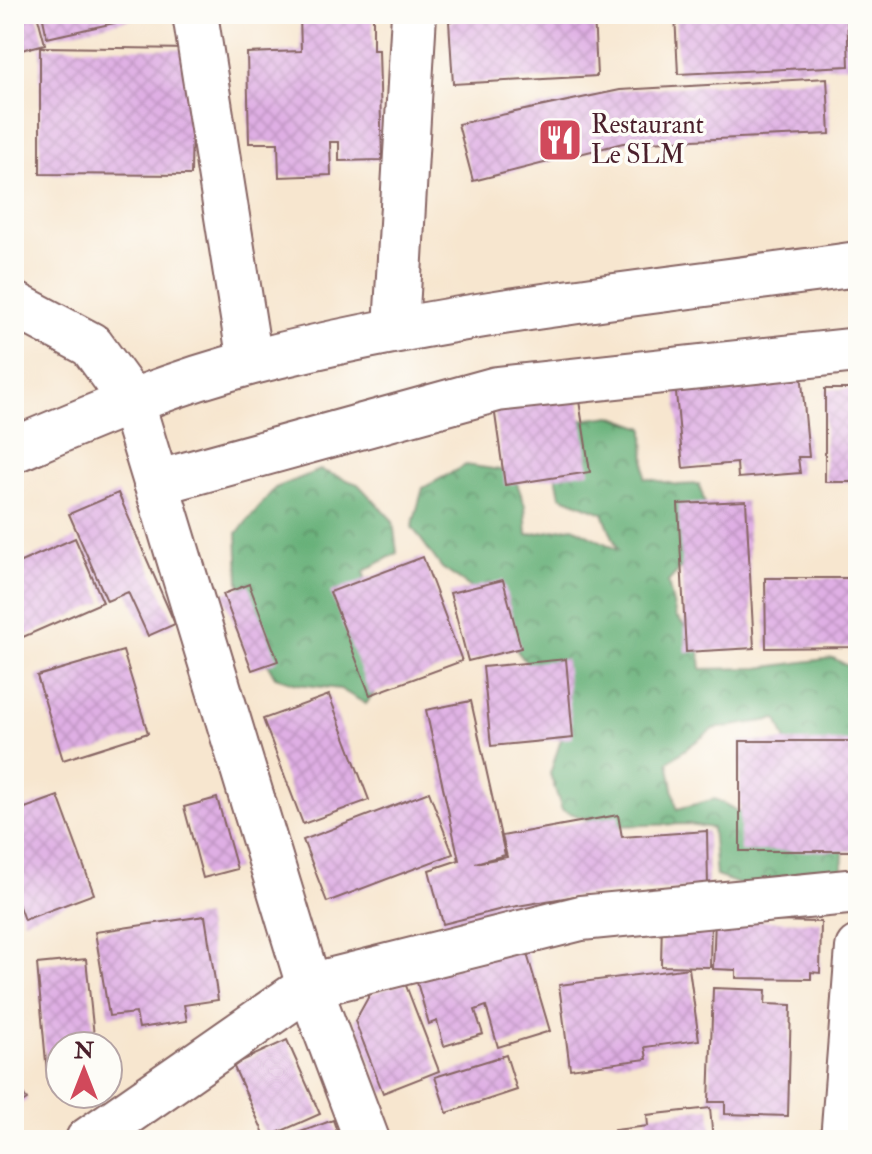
<svg xmlns="http://www.w3.org/2000/svg" width="872" height="1154" font-family="'IM FELL Double Pica',serif">
  <style>
    .forest { fill: url(#forest-crowns); stroke: #586852; stroke-width: 2 }
    .building { fill: url(#building-cross-hatch) }
    .lines { fill: none; stroke-linecap: round; stroke-linejoin: round }
    .minor-casing { stroke: #876564; stroke-width: 48 }
    .major-casing { stroke: #876564; stroke-width: 48 }
    .minor { stroke: #fff; stroke-width: 44 }
    .major { stroke: #fff; stroke-width: 44 }
    .labels { text-anchor: middle; dominant-baseline: central; stroke-width: 7; stroke-linejoin: round; paint-order: stroke }
    .poi-label { font-size: 26px; fill: #4a1f2b; stroke: #fdfcf7; text-anchor: start }
  </style>
  <defs>
    <pattern id="forest-crowns" width="20" height="18" patternUnits="userSpaceOnUse" patternTransform="scale(2)"><rect width="20" height="18" fill="#66b078"/><path d="M2 6a3 3 0 1 1 6 0M12 15a3 3 0 1 1 6 0" fill="none" stroke="#568f63"/></pattern>
    <pattern id="building-cross-hatch" width="8" height="8" patternUnits="userSpaceOnUse" patternTransform="scale(2)"><rect width="8" height="8" fill="#dfafe4"/><path d="M0 0l8 8M0 8l8-8" fill="none" stroke="#c196c4"/></pattern>
  </defs>
  <rect width="100%" height="100%" fill="#fdfcf7"/>
  <filter id="ink" filterUnits="userSpaceOnUse"><feTurbulence type="fractalNoise" baseFrequency=".0125" numOctaves="2"/><feDisplacementMap in="SourceGraphic" scale="16" xChannelSelector="R" yChannelSelector="G"/><feConvolveMatrix kernelMatrix="1 2 1 2 8 2 1 2 1" color-interpolation-filters="sRGB"/></filter>
  <filter id="wash" filterUnits="userSpaceOnUse"><feTurbulence type="fractalNoise" baseFrequency=".006" numOctaves="4" result="noise"/><feDisplacementMap in="SourceGraphic" scale="32" xChannelSelector="R" yChannelSelector="G"/><feGaussianBlur stdDeviation="1.8" result="paint"/><feColorMatrix in="noise" values="0 0 0 0 0 0 0 0 0 0 0 0 0 0 0 0 0 1.4 0 .05"/><feComposite in="paint" operator="in"/></filter>
  <g filter="url(#wash)">
    <rect width="100%" height="100%" fill="#f7e6cf"/>
    <g class="forest">
      <path d="M611,416L644,428L645,478L678,485L699,484L710,520L690,558L668,582L676,617L698,640L701,669L758,668L833,658L858,671V731L841,754L789,749L777,719L713,729L668,762L677,809L715,799L749,817L844,836L842,873L753,889L716,876L712,828L689,824L605,826L562,810L550,774L564,730L546,689L508,639L486,598L442,568L412,527L423,488L466,465L513,472L525,506L527,535L573,527L618,550L603,513L560,496L551,450L561,423Z"/>
      <path d="M320,470L358,484L393,521L397,553L364,571L370,630L396,664L366,704L340,689L297,684L275,677L261,652L239,581L237,533L275,488Z"/>
    </g>
    <g id="blocks">
      <g class="building">
        <path d="M14,14H37L45,44L14,52Z"/>
        <path d="M42,14H150V15L47,38Z"/>
        <path d="M300,14H373V50H379L382,160L339,161V142H330L331,175L279,177L278,143H249L247,53L301,51Z"/>
        <path d="M594,14L597,76L453,84L449,21Z"/>
        <path d="M675,14H847L849,66L678,74Z"/>
        <path d="M40,47L193,49L191,175L40,174Z"/>
        <path d="M827,78L830,134L623,143L473,181L458,124L620,90Z"/>
        <path d="M801,371L809,457H798L800,473L738,478L737,463L683,468L675,382Z"/>
        <rect x="825" y="389" width="33" height="93"/>
        <path d="M578,394L590,472L505,485L494,407Z"/>
        <path d="M118,493L175,624L148,636L128,592L107,601L69,514Z"/>
        <path d="M746,501L754,648L686,652L678,504Z"/>
        <path d="M75,538L103,602L14,641V565Z"/>
        <path d="M423,557L462,661L370,695L330,592Z"/>
        <path d="M765,578H858V647L766,648Z"/>
        <path d="M503,580L521,648L468,661L450,593Z"/>
        <path d="M249,584L278,661L252,670L223,594Z"/>
        <path d="M123,651L148,733L63,760L37,676Z"/>
        <path d="M566,659L573,738L491,746L483,667Z"/>
        <path d="M329,695L369,800L303,824L263,719Z"/>
        <path d="M471,701L505,855L475,863L507,857L502,836L618,815L622,837L707,831L708,887L581,895L506,908L443,924L429,870L459,860L426,710Z"/>
        <rect x="740" y="741" width="118" height="110"/>
        <path d="M429,792L453,854L327,902L303,840Z"/>
        <path d="M58,796L94,894L24,920L14,893V812Z"/>
        <path d="M217,798L237,869L203,878L184,807Z"/>
        <path d="M205,916L218,1000L184,1005L187,1021L139,1028L136,1013L109,1016L95,932Z"/>
        <path d="M662,918L711,920L710,967L661,966Z"/>
        <path d="M715,920L821,922L820,973L811,972V979L736,978V970L713,969Z"/>
        <path d="M525,947L550,1031L498,1047L486,1006L475,1010L483,1034L444,1046L437,1021L429,1024L416,979Z"/>
        <path d="M86,959L95,1046H60V1083L48,1084L37,964Z"/>
        <path d="M689,968L699,1040L645,1047L647,1059L570,1069L559,985Z"/>
        <path d="M405,983L439,1071L383,1093L355,1021L370,994Z"/>
        <path d="M713,988L766,990L765,1004L791,1005L788,1116L725,1114V1102H709Z"/>
        <path d="M287,1040L320,1114L266,1138L233,1065Z"/>
        <path d="M506,1055L517,1090L447,1113L435,1077Z"/>
        <path d="M14,1078L27,1100L14,1108Z"/>
        <path d="M710,1108L713,1140H616L614,1130L648,1126L647,1115Z"/>
        <path d="M333,1120L340,1140H279Z"/>
      </g>
    </g>
  </g>
  <g filter="url(#ink)">
    <use href="#blocks" fill-opacity="0" stroke="#876564" stroke-width="2"/>
    <g class="lines">
      <g class="minor-casing">
        <g id="minor">
          <path d="M195,14L250,362"/>
          <path d="M14,304L91,345L131,400L309,986L367,1140"/>
          <path d="M396,328L414,14"/>
          <path d="M156,483L497,389L858,350"/>
          <path d="M88,1140L309,986L581,918L858,891"/>
          <path d="M843,1140L858,948"/>
        </g>
      </g>
      <g class="major-casing">
        <path id="major" d="M14,450C92,417 170,383 253,362C451,311 656,292 858,264"/>
      </g>
      <use href="#minor" class="minor"/>
      <use href="#major" class="major"/>
    </g>
  </g>
  <defs>
    <g id="restaurant-square" transform="scale(2.3)"><rect x="-9" y="-9" width="18" height="18" rx="4" fill="#d1495b" stroke="#fdfcf7"/><path d="M-5-6h1v4h1v-4h1v4h1v-4h1v5L-1.5 .5V6h-2V.5L-5-1ZM5-6V6H3V1.5H1.5Q1.5-4 5-6Z" fill="#fff"/></g>
  </defs>
  <g fill-rule="evenodd">
    <use href="#restaurant-square" x="560" y="140"/>
  </g>
  <g class="labels">
    <g class="poi-label">
      <text x="591" y="125">Restaurant<tspan x="591" dy="30">Le SLM</tspan></text>
    </g>
  </g>
  <rect width="872" height="1154" fill="none" stroke="#fdfcf7" stroke-width="48"/>
  <g transform="translate(84 1070)"><circle r="38" fill="#fdfcf7" stroke="#b5a4a5" stroke-width="2"/>
  <path d="M0-6L14 30L0 20L-14 30Z" fill="#d1495b"/>
  <text y="-12" font-size="22" font-weight="bold" text-anchor="middle" fill="#4a1f2b">N</text>
  </g>
</svg>
